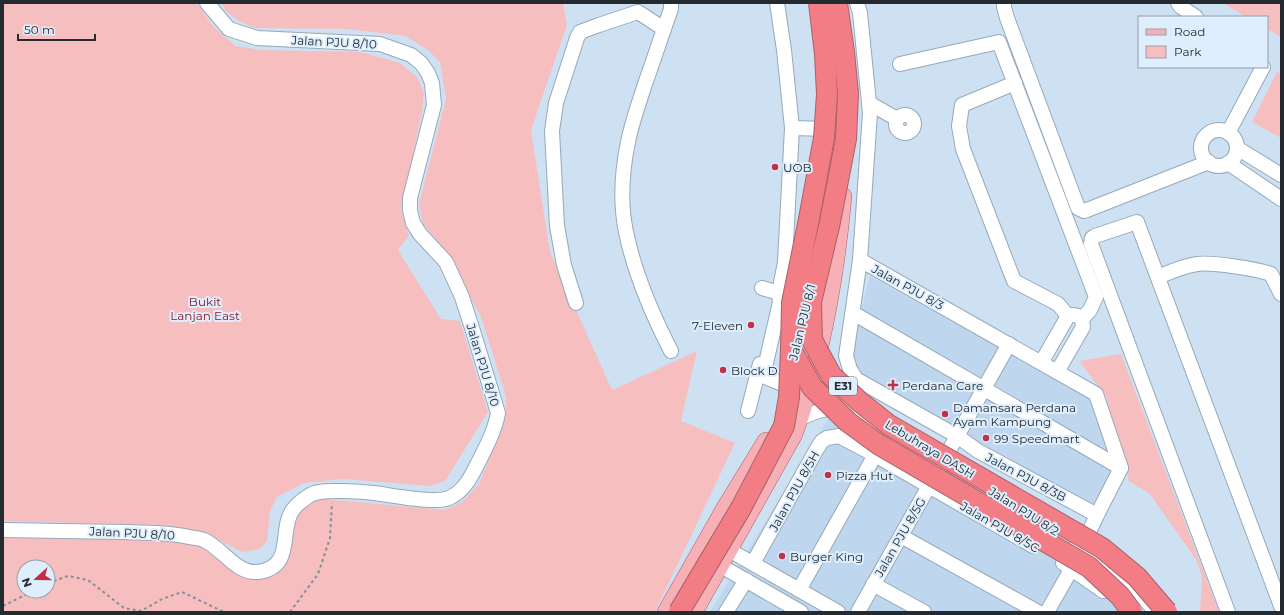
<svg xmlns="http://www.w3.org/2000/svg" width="1284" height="615" font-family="Montserrat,sans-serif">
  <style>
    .built { fill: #bed6ee }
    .green { fill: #f7bebf; fill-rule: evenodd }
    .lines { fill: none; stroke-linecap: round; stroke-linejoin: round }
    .minor-casing { stroke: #96a8b9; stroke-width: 16 }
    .major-casing { stroke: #aa6068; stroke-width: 18 }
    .path { stroke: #82909d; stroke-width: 2; stroke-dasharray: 3 3; stroke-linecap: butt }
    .minor { stroke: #fff; stroke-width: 14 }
    .major { stroke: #f7b1b6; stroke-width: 17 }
    .highway-bridge-casing { stroke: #aa6068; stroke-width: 22; stroke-linecap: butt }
    .highway-bridge { stroke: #f27d85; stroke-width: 20 }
    .poi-dot { fill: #c13047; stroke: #deeefd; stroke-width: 1.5 }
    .labels { text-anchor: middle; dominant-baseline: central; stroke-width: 4; stroke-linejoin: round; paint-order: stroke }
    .shield { fill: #deeefd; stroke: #5b666e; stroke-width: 1 }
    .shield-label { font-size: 11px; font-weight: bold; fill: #232b31 }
    .street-label { font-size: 12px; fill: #232b31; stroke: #deeefd }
    .poi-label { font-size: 12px; fill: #232b31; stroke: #deeefd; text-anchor: start }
    .park-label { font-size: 12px; fill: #89172c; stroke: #deeefd }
  </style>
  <rect width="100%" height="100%" fill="#cee1f3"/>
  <g class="built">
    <path d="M870,276L1089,398L1114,471L1093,507L857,375L849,360Z"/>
    <path d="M829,418L1115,576L1145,612H710Z"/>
  </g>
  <g class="green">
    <path d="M3,3H197L213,26L235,46L261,50L360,52L400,63L417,77L424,93L422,112L401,210L409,235L398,250L441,319L460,321L488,412L445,481L431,486L342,479L304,483L277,497L270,511L267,541L260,549L242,552L207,534L164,525L3,521Z"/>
    <path d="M222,3H563L567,25L531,130L550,252L612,390L697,351L681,421L735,443L655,612H3V534L18,536L194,541L215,557L241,573L266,574L284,565L292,546L293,521L306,505L324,499L445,510L462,502L479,484L506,417V396L481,317L447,252L423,224L419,204L446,99L440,62L428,50L406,36L346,29L255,28L237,20L225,10ZM24,567H48V591H24Z"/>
    <path d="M1223,3H1281V37L1267,29V17H1246Z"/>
    <path d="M1277,72L1281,74V138L1252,122Z"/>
    <path d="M1121,354L1219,612H1200L1202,577L1197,561L1150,494L1129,481L1106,396L1079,361Z"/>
  </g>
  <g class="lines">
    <g class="minor-casing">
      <g id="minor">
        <path d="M777,3L784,50L792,128L785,262L779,293L780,302L763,376L785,385"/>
        <path d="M857,3L860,13L870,113L860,260"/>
        <path d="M1004,3V7L1007,18L1078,208L1084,211L1087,210L1209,162"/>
        <path d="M1178,3L1181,7L1196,17"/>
        <path d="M900,64L999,42L1096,297L1090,310L1082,319"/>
        <path d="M1015,83L962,105L959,126L963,149L1014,281L1058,304L1068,316"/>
        <path d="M869,103L897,119"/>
        <circle cx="905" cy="124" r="9"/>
        <path d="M792,128L828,129"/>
        <circle cx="1219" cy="148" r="18"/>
        <path d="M1228,133L1263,67"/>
        <path d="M1237,148L1281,175"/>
        <path d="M1228,163L1281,199"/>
        <path d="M1158,277C1170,272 1183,266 1197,264C1212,262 1257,269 1271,274L1281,294"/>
        <path d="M762,288L779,293"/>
        <path d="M576,303L564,265L557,226L552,131L556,103L577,38L580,32L599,25L638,12L664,29"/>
        <path d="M853,313L1121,468"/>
        <path d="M671,351C653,316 634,271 626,232C620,203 622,171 628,142C632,122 639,103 645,84C654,59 662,34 671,9V3"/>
        <path d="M1041,363L1068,316C1074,314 1078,315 1082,319L1083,327L1057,372"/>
        <path d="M820,370C828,390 838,396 856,407"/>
        <path d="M748,411L760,364"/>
        <path d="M799,419C812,413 824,407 839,410"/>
        <path d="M857,419L940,468"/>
        <path d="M3,530C44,531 84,531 125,532C146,533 168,532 189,537C193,538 199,538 204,540C222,548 236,574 258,572C295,567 279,531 292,511C296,504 304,499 310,495C320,490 333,491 343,491C353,491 364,492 374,493C391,495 435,504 449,498C465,491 472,475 479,461C487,445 495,430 498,413L473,331L462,297L446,262L420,234L413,223L410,210V198L434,105L432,83L428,73L421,63L411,55L380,44L257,38L229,29L207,3"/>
        <path d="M901,536L1038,612"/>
        <path d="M1077,544L1117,571L1151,606L1154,612"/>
        <path d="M729,550L838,612"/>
        <path d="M753,563L818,447L822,441L827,438L839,436L875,455L1033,546"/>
        <path d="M1063,563L1103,591"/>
        <path d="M721,566L801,612"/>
        <path d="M873,584L924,612"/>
        <path d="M799,590L875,455"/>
        <path d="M726,612L746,580"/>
        <path d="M858,612L1009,344"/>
        <path d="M1047,612L1072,568L1097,515L1121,468L1096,394L860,260L846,356L850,369L856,379L957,436L978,451L1097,515"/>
        <path d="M1228,612L1091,244L1092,238L1095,236L1137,222L1281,606"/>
      </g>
    </g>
    <g class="major-casing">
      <g id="major">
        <path d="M822,225L825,169"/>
        <path d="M666,612L725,508L766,441"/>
        <path d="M694,612L794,434C821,360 836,275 843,196"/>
      </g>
    </g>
    <g class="path">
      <path d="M48,583L68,576L88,580L124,608L141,611L162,599L182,592L224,612"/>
      <path d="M3,606L33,591"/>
      <path d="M290,612L318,574L330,538L332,503"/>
    </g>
    <use href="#minor" class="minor"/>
    <use href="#major" class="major"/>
    <g class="highway-bridge-casing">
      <g id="highway-bridge">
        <path d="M819,3L825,54L827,94L824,138L809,219L792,303L791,349L812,387L848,422L878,444L1089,567L1120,596L1132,612"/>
        <path d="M837,3L844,52L848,93L846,139L830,222L811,302L812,340L831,375L860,402L889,425L1102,548L1137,577L1167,612"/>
        <path d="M679,612L741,508L784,426L789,397L791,349"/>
      </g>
    </g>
    <use href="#highway-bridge" class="highway-bridge"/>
  </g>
  <g class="poi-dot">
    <circle cx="775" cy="167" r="4"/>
    <circle cx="751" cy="325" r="4"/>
    <circle cx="723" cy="370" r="4"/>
    <path d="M891 379h4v4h4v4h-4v4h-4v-4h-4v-4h4z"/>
    <circle cx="945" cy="414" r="4"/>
    <circle cx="986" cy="438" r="4"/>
    <circle cx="828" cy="475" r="4"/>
    <circle cx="782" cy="556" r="4"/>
  </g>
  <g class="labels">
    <rect class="shield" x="829" y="377" width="28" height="18" rx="3"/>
    <g class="shield-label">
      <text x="843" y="386">E31</text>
    </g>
    <g class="street-label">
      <text transform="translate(334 42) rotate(3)">Jalan PJU 8/10</text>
      <text transform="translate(908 287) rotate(29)">Jalan PJU 8/3</text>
      <text transform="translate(802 322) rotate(-76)">Jalan PJU 8/1</text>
      <text transform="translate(483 365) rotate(73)">Jalan PJU 8/10</text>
      <text transform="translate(930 449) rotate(31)">Lebuhraya DASH</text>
      <text transform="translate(1026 477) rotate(28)">Jalan PJU 8/3B</text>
      <text transform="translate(794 491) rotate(-61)">Jalan PJU 8/5H</text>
      <text transform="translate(1024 511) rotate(32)">Jalan PJU 8/2</text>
      <text transform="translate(1000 527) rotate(30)">Jalan PJU 8/5C</text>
      <text transform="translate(132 533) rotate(3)">Jalan PJU 8/10</text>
      <text transform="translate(900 537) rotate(-60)">Jalan PJU 8/5G</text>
    </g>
    <g class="poi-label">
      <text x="783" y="167">UOB</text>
      <text x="743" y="325" text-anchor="end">7-Eleven</text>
      <text x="731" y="370">Block D</text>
      <text x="902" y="385">Perdana Care</text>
      <text x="953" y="407">Damansara Perdana<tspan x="953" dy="14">Ayam Kampung</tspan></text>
      <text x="994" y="438">99 Speedmart</text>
      <text x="836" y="475">Pizza Hut</text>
      <text x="790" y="556">Burger King</text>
    </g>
    <g class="park-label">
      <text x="205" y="301">Bukit<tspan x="205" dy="14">Lanjan East</tspan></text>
    </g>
  </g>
  <rect width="1284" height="615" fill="none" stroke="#232b31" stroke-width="8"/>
  <rect x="1138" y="16" width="130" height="52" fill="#deeefd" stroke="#93a0ab"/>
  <rect x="1146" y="29" width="20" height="6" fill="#f7b1b6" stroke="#93a0ab"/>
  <text x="1174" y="36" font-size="12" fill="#232b31">Road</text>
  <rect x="1146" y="46" width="20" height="12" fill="#f7bebf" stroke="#93a0ab"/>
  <text x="1174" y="56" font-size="12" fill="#232b31">Park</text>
  <g transform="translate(36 579) rotate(249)"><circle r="19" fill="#deeefd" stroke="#93a0ab"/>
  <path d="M0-3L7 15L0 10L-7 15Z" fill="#c13047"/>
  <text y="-6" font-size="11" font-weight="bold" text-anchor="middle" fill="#232b31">N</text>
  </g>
  <path d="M18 34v6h77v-6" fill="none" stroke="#232b31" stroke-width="2"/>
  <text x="24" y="34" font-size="12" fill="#232b31" stroke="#deeefd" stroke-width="3" paint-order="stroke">50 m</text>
</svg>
